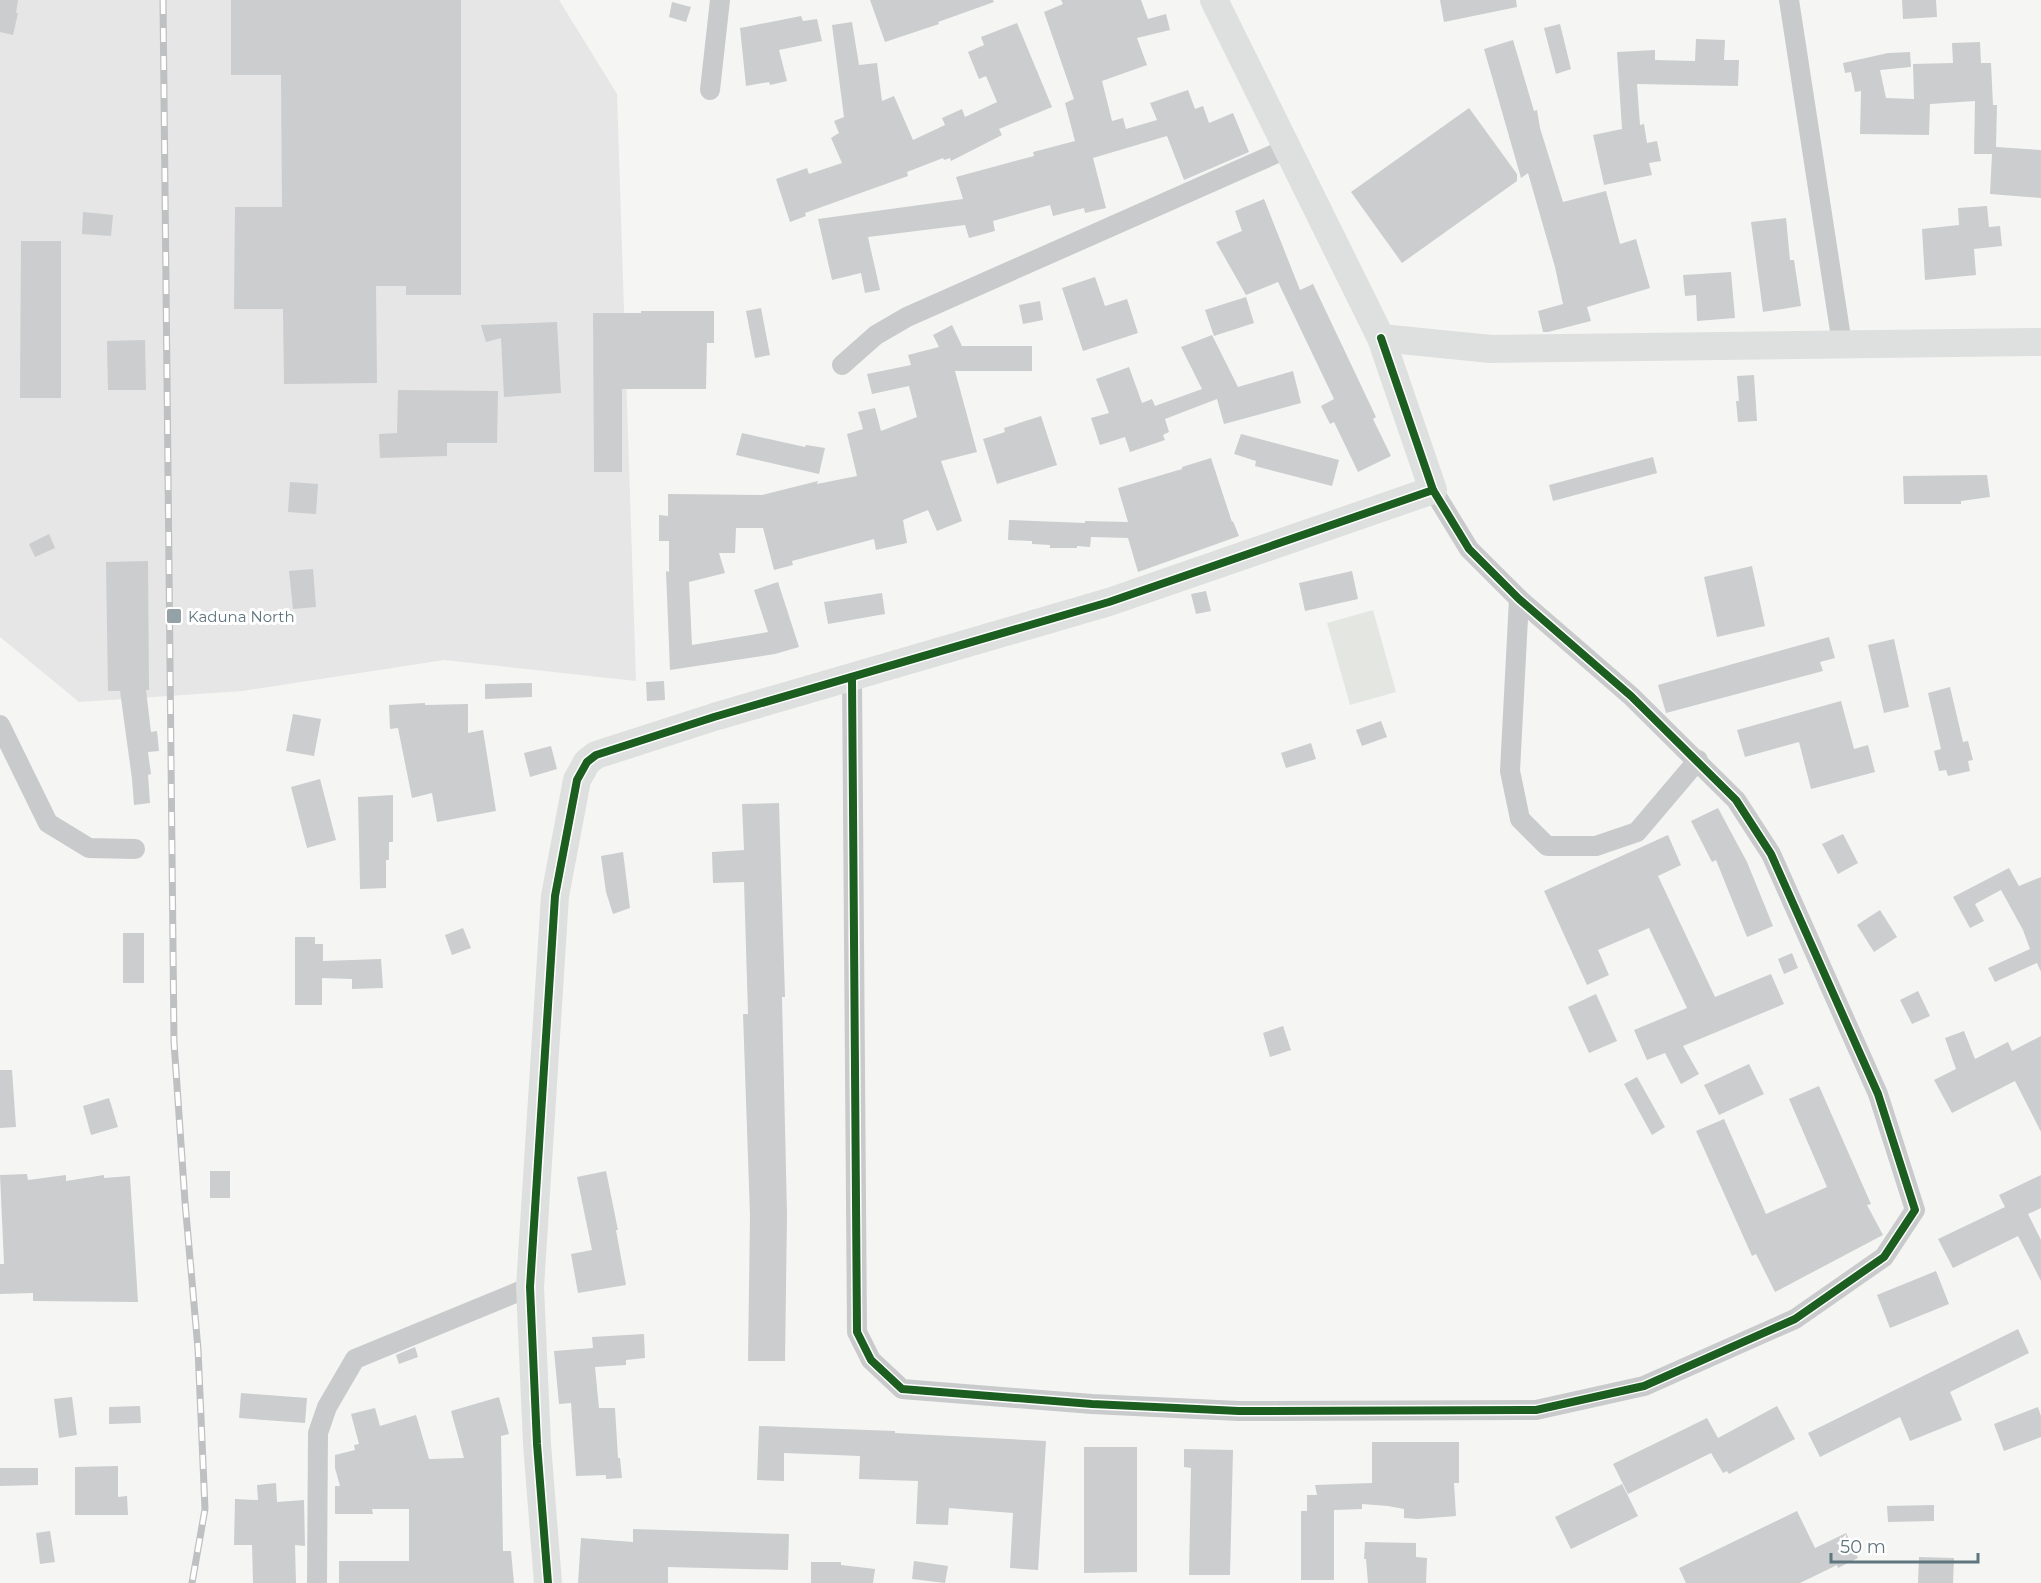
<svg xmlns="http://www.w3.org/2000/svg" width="2041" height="1583" font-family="Montserrat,sans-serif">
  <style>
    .built { fill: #e5e6e5 }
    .green { fill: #e4e7e1 }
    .building { fill: #cbcdce }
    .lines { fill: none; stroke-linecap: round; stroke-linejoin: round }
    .street { stroke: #c9cacb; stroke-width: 20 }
    .secondary { stroke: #dedfdf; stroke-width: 28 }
    .rail-casing { stroke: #bfc0c1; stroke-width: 7 }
    .rail { stroke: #fff; stroke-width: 4.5; stroke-dasharray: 14; stroke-linecap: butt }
    .cycleway-casing { stroke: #fff; stroke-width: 11 }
    .cycleway { stroke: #1b5e20; stroke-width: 8 }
    .poi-dot { fill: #94a2a8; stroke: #fff; stroke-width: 2 }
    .labels { text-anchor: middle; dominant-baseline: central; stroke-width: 6; stroke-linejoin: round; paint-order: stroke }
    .poi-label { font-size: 15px; fill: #60767f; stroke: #fff; text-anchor: start }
  </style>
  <rect width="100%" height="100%" fill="#f5f5f4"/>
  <path class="built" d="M0,0H559L617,94L636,681L444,660L242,691L79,702L0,637Z"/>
  <path class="green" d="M1373,610L1396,692L1350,705L1327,623Z"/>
  <g class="building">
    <path d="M0,0H18L16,13H18L13,35L0,32Z"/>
    <path d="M231,0H461V295H406V286H376L377,383L284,384L283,309H234L235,207H282L281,75H231Z"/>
    <path d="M870,0H993L994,2L938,22L939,24L885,42Z"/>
    <path d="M1061,0H1141L1148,19L1166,14L1170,30L1137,38L1147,65L1102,81L1112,121L1123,118L1126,129L1157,120L1150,103L1188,90L1195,109L1203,106L1209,123L1233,113L1249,152L1184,180L1167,136L1093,158L1106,208L1085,213L1084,208L1053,216L1050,205L993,221L995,231L969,238L965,225L868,237L880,290L865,293L861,273L832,280L818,219L963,199L956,177L1034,156L1033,152L1075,141L1065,103L1074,99L1044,12L1063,4Z"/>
    <path d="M1440,0H1516L1517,7L1444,22Z"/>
    <path d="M1902,0H1936L1937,17L1903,19Z"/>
    <path d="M672,2L691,7L686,22L669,17Z"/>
    <path d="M801,16L803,21L817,19L822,41L779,50L787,81L770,85L769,82L746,86L740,28Z"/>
    <path d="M852,22L859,65L877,63L882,101L894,96L913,140L945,125L942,118L962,109L965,117L997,102L986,76L979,79L968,52L984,45L981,37L1017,23L1052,107L999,129L1002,135L951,161L950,158L944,160L943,158L907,172L908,176L805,213L806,216L790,222L776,179L807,168L809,174L842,163L831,138L839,133L834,121L844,117L832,25Z"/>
    <path d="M1560,24L1571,69L1556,74L1544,28Z"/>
    <path d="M1696,39L1725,40L1724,60H1739L1738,86L1637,84L1640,125L1644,124L1647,143L1657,141L1661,161L1649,163L1652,175L1604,185L1593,135L1622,129L1617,52L1655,50V60L1695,61Z"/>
    <path d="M1513,40L1534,111L1537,110L1540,128L1563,202L1606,191L1620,244L1636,239L1650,288L1587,307L1591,321L1548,332H1543L1538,311L1563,304L1555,267L1528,173L1521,178L1484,49Z"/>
    <path d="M1980,42L1981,63H1991L1993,105H1997L1996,147L2041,150V198L1990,194L1992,154H1974L1975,101L1930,104L1929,135L1860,134L1861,91L1855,92L1851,72L1845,73L1843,63L1888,53L1910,52L1911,67L1880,70L1886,98L1914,99L1913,64L1953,63L1952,43Z"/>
    <path d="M1469,108L1517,174V181L1402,263L1351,192Z"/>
    <path d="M1264,199L1300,290L1313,284L1376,417L1373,419L1391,456L1358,472L1334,422L1330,424L1321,406L1334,399L1278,282L1246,295L1216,242L1242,231L1235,211Z"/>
    <path d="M1987,206L1989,227L2000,226L2002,246L1974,249L1976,275L1925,280L1922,229L1959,225L1958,208Z"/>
    <path d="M83,212L113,215L111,236L82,234Z"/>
    <path d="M1786,218L1790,260H1794L1801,306L1763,312L1751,222Z"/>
    <path d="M21,241H61V398H20Z"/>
    <path d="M1731,272L1735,318L1697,321L1696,295L1685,296L1683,275Z"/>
    <path d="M1095,277L1105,306L1127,299L1138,333L1083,351L1062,288Z"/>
    <path d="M1246,297L1254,323L1214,336L1205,310Z"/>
    <path d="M1040,301L1043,320L1023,324L1019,305Z"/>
    <path d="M761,308L770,355L755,358L746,311Z"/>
    <path d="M641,311H714V343H707L706,389H622V472H594L593,313H641Z"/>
    <path d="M557,322L561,393L504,397L501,338L486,342L481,325Z"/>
    <path d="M952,325L962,346H1032V371H955L977,452L941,461L962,521L937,531L928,510L903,520L907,543L876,550L874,539L792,561L793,565L774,570L763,528H736L735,553H719L725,573L689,582L692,645L768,632L754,590L778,582L799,647L775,654L670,670L666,571L669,572V541H659V515L668,516V494L762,495L818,481L817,484L857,476L847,434L863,429L858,412L875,408L881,431L917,417L909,386L872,394L867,374L911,365L908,355L939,347L933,335Z"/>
    <path d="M1212,335L1238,387L1293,371L1301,403L1224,424L1217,399L1165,419L1169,432L1163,435L1165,440L1130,452L1125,437L1100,445L1091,418L1109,413L1096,379L1129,367L1142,403L1152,399L1155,406L1202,389L1181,347Z"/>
    <path d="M145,340L146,390H108L107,341Z"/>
    <path d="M1754,375L1757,421L1738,422L1736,401H1739L1737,376Z"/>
    <path d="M398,390L498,391L497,443H447V456L380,458L379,434L397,433Z"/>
    <path d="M1041,416L1057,465L997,484L983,439L1005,432L1004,428Z"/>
    <path d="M742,433L805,447L806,445L825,448L819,474L736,455Z"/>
    <path d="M1241,434L1339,460L1332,486L1255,466L1256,461L1234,454Z"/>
    <path d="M1653,457L1657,473L1553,501L1549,485Z"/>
    <path d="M1211,458L1232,522L1233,521L1239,536L1138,572L1128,538L1091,537L1090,547L1077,546V548H1050V545L1032,544V541L1008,540L1009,520L1085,523V521L1128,522L1118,488L1182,469V467Z"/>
    <path d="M1987,475L1990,497L1961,501V504H1904L1903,476Z"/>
    <path d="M290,482L318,484L316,514L288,512Z"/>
    <path d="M49,534L55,548L35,557L29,544Z"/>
    <path d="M148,561L149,690H146L151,732L157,731L159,751L148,752L151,774L148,775L150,803L134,805L132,779L120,691H108L106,562Z"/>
    <path d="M1752,566L1765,626L1717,637L1704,577Z"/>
    <path d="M313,569L316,607L293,609L289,571Z"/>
    <path d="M1352,571L1358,599L1305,611L1299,583Z"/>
    <path d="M1206,591L1211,611L1196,614L1191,594Z"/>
    <path d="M882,593L885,614L828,624L824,602Z"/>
    <path d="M1829,637L1835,658L1820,662L1823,671L1666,713L1658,685Z"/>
    <path d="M1894,639L1909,707L1884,713L1868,645Z"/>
    <path d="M664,681L665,700L647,701L646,682Z"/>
    <path d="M532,683V697L485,699V684Z"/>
    <path d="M1950,687L1963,742L1968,741L1973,760L1968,761L1970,771L1948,776L1946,770L1939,771L1934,751L1941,749L1928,693Z"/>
    <path d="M1841,701L1854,749L1868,745L1875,772L1811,789L1799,742L1745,757L1737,730Z"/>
    <path d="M425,703V705L468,704V733L483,730L496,811L437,822L432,793L412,798L398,728L390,729L389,705Z"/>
    <path d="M293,714L321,719L314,756L286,751Z"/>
    <path d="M1381,721L1387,737L1362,746L1356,730Z"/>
    <path d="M1311,743L1316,759L1286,768L1281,753Z"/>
    <path d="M551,746L557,769L530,777L524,753Z"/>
    <path d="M320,779L336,840L307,848L291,787Z"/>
    <path d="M393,795V842H389V860H386V888L360,889L358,797Z"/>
    <path d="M779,803L785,997H782L787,1214L785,1361H748L750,1215L743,1014H748L744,882L713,883L712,852L744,850L742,804Z"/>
    <path d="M1718,808L1747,862L1773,926L1747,937L1716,860L1712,862L1691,821Z"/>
    <path d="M1843,834L1858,863L1838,874L1822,844Z"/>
    <path d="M1668,835L1681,865L1658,876L1715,997L1771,974L1784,1004L1683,1046L1699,1074L1681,1084L1665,1053L1647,1060L1634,1030L1687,1008L1649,928L1598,950L1609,975L1587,985L1544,891Z"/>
    <path d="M623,852L630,908L613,914L606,892L601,856Z"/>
    <path d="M2009,868L2019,886L2041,877V972L2037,963L1995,982L1988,968L2030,949L2023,930L2001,890L1975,904L1984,921L1970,928L1953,897Z"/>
    <path d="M1880,910L1897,937L1874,952L1857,925Z"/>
    <path d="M463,928L471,948L452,955L445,935Z"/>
    <rect x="123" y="933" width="21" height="50"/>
    <path d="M295,937H315V944H323V961L381,959L383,988L352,989V979L322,978V1005H295Z"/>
    <path d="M1792,953L1798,968L1784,974L1778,959Z"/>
    <path d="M1918,991L1930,1016L1912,1024L1900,1000Z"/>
    <path d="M1596,994L1617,1041L1589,1053L1568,1007Z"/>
    <path d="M1283,1026L1291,1050L1270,1057L1263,1033Z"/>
    <path d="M1964,1031L1975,1059L2008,1042L2012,1051L2041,1036V1132L2015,1081L1952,1113L1934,1080L1956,1069L1945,1038Z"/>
    <path d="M1749,1064L1764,1094L1719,1115L1704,1085Z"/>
    <path d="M0,1070H12L16,1127L0,1128Z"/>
    <path d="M1637,1077L1665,1127L1652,1135L1624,1084Z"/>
    <path d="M1819,1086L1871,1204L1867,1205L1883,1235L1775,1292L1756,1254L1752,1256L1696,1131L1724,1119L1766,1214L1827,1187L1789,1099Z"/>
    <path d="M109,1098L118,1127L91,1135L83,1106Z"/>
    <rect x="210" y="1171" width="20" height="27"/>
    <path d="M606,1171L618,1230H616L626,1285L578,1293L571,1254L592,1250L577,1177Z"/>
    <path d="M27,1174L28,1180L66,1175V1181L104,1175V1178L130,1176L138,1302L33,1301V1293L0,1294V1264H4L0,1175Z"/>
    <path d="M2041,1175V1208L2028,1214L2041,1240V1281L2018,1236L1953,1268L1938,1239L2005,1207L1999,1195Z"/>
    <path d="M1936,1271L1949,1304L1890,1328L1877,1295Z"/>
    <path d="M2018,1329L2029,1353L1950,1392L1962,1420L1910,1441L1900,1417L1820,1457L1808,1433Z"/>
    <path d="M644,1334L645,1358L626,1360V1365L595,1367L599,1408H615L618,1458H620L622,1478L606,1479V1475L576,1476L571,1403L559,1404L554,1351L593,1348L592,1337Z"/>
    <path d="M415,1347L418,1357L399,1364L396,1355Z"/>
    <path d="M241,1393L307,1398L305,1423L239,1418Z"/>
    <path d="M72,1397L77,1435L59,1438L54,1399Z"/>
    <path d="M499,1397L509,1434L501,1436L503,1551H511L514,1583H339V1561H409V1509H372L373,1514H335V1486H340L335,1468V1455L355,1450L354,1445L359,1444L351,1414L375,1408L380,1426L416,1415L429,1459L464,1458L451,1411Z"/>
    <path d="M140,1406L141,1423L109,1424V1407Z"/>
    <path d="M1777,1406L1795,1439L1729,1474L1727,1471L1723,1473L1711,1453L1628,1494L1613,1464L1707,1418L1718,1438Z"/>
    <path d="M2038,1407L2041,1416V1437L2004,1451L1994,1424Z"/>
    <path d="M759,1426L895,1431V1433L1046,1441L1038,1570L1010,1568L1013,1513L949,1508L948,1525L916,1524L918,1481L859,1479L860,1456L784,1453V1481L757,1480Z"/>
    <path d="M1372,1442H1459V1483H1454L1456,1516L1418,1519L1404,1518V1509L1388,1506L1362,1504V1509L1334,1510V1580H1301V1511H1307V1495H1317L1315,1485L1372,1483Z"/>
    <path d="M1084,1447H1137V1572L1084,1573Z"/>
    <path d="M1184,1449L1233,1450L1230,1575H1189L1191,1468L1184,1467Z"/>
    <path d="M118,1466V1497L127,1496L128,1515H75V1467Z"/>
    <path d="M0,1468H38V1485L0,1486Z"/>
    <path d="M276,1483L277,1502L304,1500L305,1546L295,1545L296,1583H253L252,1545H234L235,1499L258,1500L257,1485Z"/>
    <path d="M1622,1484L1638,1516L1571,1549L1555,1517Z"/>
    <path d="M1934,1505V1521L1888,1522L1887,1506Z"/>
    <path d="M1797,1511L1815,1548L1846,1533L1858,1558L1838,1568L1837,1565L1800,1583H1686L1679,1568Z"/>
    <path d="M633,1529L789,1534L788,1570L668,1567V1583H578L581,1538L633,1542Z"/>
    <path d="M50,1531L55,1562L40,1564L36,1533Z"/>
    <path d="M1365,1542L1416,1543V1557L1427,1558L1426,1583H1368L1366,1559H1364Z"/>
    <path d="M1919,1557L1954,1558L1953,1583H1918Z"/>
    <path d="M914,1561L948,1566L945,1583L912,1579Z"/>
    <path d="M811,1562H841V1565L875,1569L873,1583H811Z"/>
  </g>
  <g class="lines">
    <g class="street">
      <path d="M1789,0L1842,344"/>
      <path d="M710,90L720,0"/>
      <path d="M842,365L876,335L907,317L1286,149"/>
      <path d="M1519,599L1510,771L1520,819L1547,846H1596L1637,832L1698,760"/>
      <path d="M852,677L857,1332L871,1360L902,1389L1092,1404L1239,1411L1536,1410L1644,1386L1795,1319L1884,1257L1915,1210L1878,1094L1771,854L1736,800L1631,696L1519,599L1469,549L1433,490"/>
      <path d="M0,725L48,823L89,848L135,849"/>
      <path d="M317,1583L318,1433L327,1407L355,1359L530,1287"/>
    </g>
    <g class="secondary">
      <path d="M1214,0L1381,338L1491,349L2041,342"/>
      <path d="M548,1583L537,1444L530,1287L555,896L577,780L587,762L596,755L714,717L1109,602L1433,490L1381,338"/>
    </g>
    <g class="rail-casing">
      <path id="rail" d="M163,0L174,1042L185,1202L198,1349L205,1509L192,1583"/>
    </g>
    <use href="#rail" class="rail"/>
    <g class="cycleway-casing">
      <g id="cycleway">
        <path d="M852,677L857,1332L871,1360L902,1389L1092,1404L1239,1411L1536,1410L1644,1386L1795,1319L1884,1257L1915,1210L1878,1094L1771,854L1736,800L1631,696L1519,599L1469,549L1433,490"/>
        <path d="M548,1583L537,1444L530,1287L555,896L577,780L587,762L596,755L714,717L1109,602L1433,490L1381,338"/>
      </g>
    </g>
    <use href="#cycleway" class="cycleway"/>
  </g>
  <rect class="poi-dot" x="166" y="608" width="16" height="16" rx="3"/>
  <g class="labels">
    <g class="poi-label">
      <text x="188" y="616">Kaduna North</text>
    </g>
  </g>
  <path d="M1831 1553v9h147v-9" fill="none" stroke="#60767f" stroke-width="3"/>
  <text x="1840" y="1553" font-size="18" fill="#60767f" stroke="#ffffff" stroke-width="4.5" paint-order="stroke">50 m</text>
</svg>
